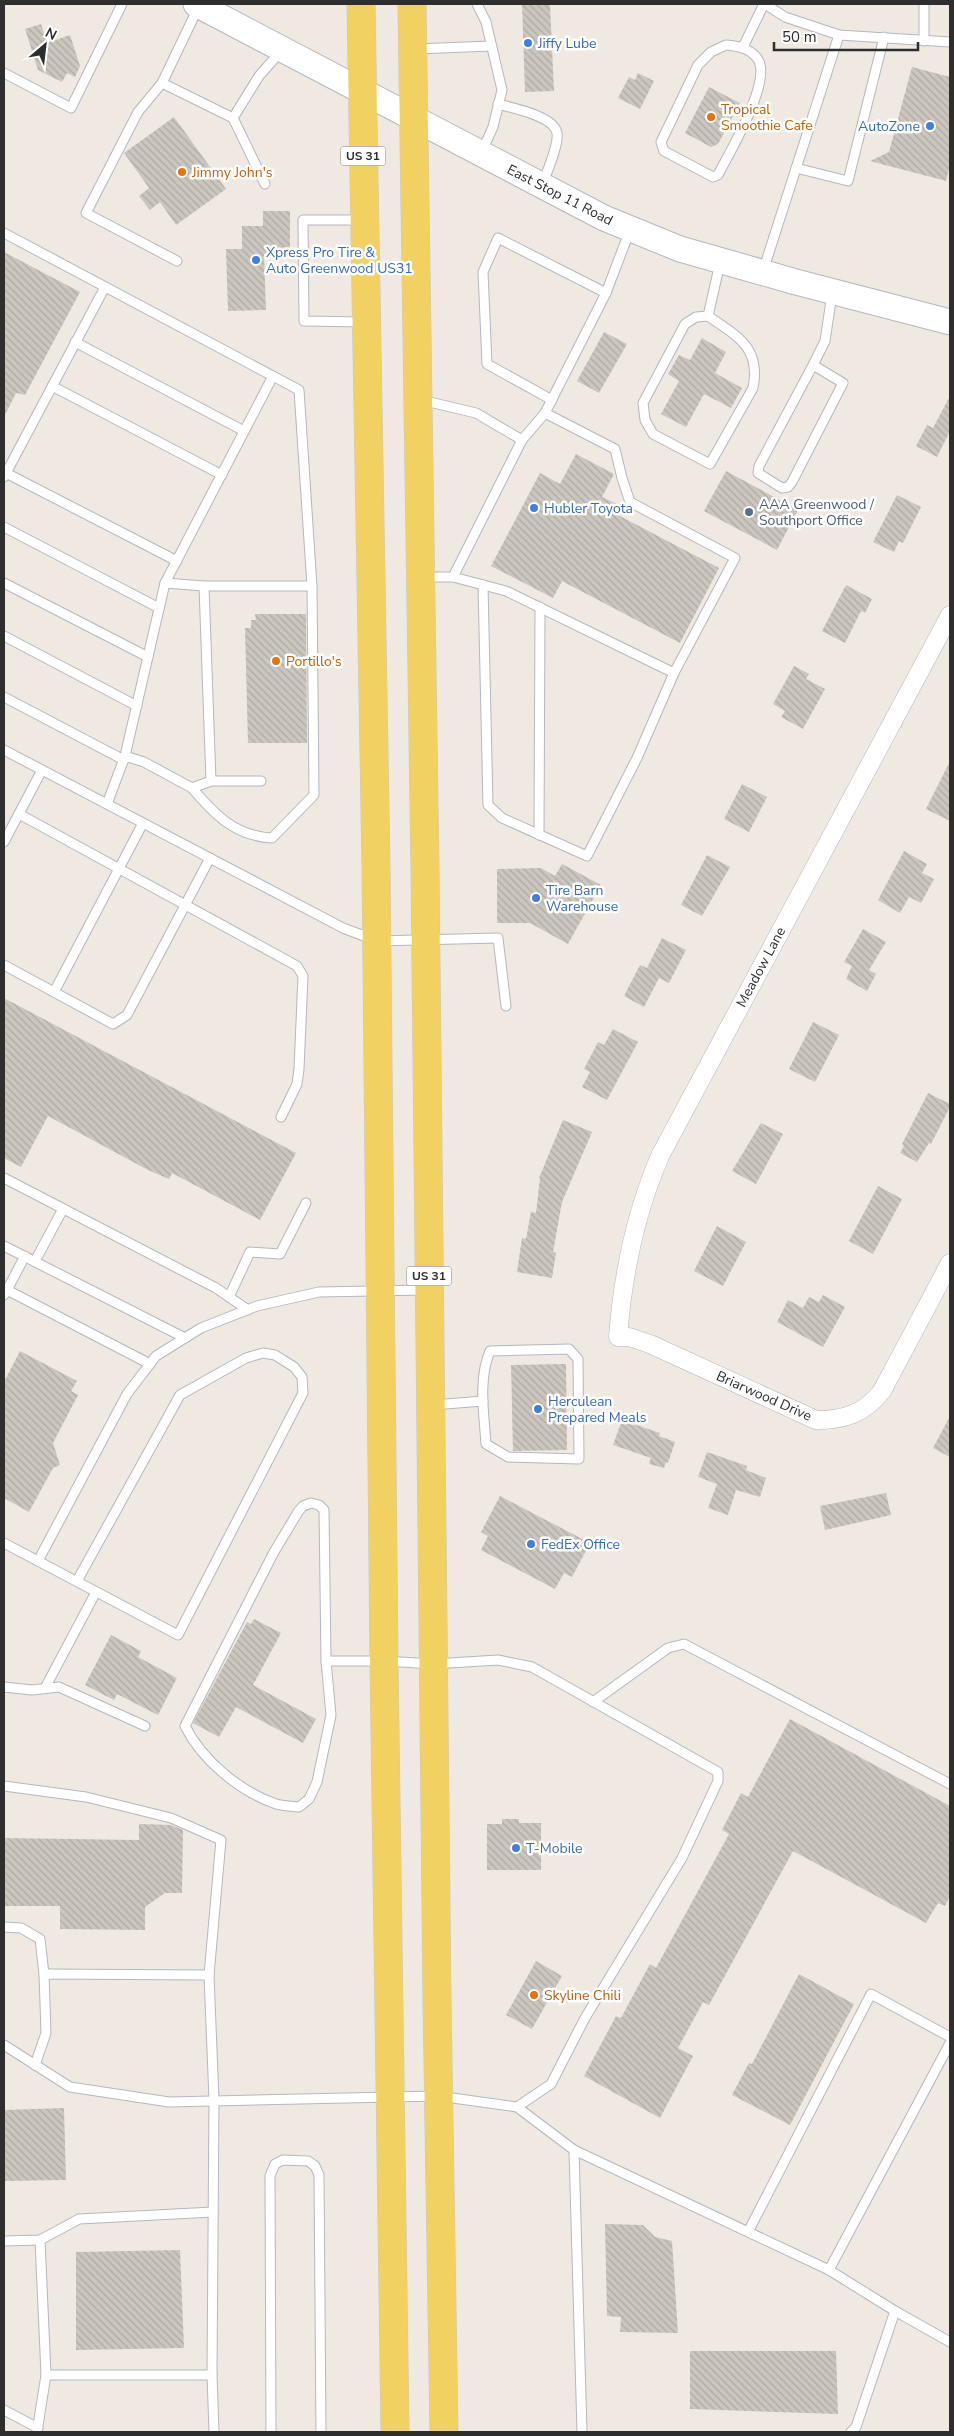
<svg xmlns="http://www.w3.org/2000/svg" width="954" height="2436" font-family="'Nunito Sans',sans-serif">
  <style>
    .building { fill: url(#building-back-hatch) }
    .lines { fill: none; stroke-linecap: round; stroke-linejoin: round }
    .lane-casing { stroke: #b4b7c1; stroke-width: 11 }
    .street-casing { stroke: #b4b7c1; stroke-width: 19 }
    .secondary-casing { stroke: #b4b7c1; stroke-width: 27 }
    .primary-casing { stroke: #c9c9c9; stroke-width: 29 }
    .lane { stroke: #fff; stroke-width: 9 }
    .street { stroke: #fff; stroke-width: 18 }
    .secondary { stroke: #fff; stroke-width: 25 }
    .primary { stroke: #f2d163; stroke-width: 28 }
    .shop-dot { fill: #3f7fe0; stroke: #fff; stroke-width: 2 }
    .food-dot { fill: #e8710a; stroke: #fff; stroke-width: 2 }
    .service-dot { fill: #5c6f8a; stroke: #fff; stroke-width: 2 }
    .labels { text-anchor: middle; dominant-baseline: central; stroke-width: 5; stroke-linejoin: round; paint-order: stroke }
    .shield { fill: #fff; stroke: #6d6d6d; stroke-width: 1 }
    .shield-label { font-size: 12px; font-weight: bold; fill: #2e2e2e }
    .shop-label { font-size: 14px; fill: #366cbe; stroke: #fff; text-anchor: start }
    .food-label { font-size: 14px; fill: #c56008; stroke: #fff; text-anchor: start }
    .street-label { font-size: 14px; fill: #2e2e2e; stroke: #fff }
    .service-label { font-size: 14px; fill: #4e5e75; stroke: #fff; text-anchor: start }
  </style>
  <defs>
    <pattern id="building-back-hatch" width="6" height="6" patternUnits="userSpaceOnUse" patternTransform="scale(1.25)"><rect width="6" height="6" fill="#cbc7bf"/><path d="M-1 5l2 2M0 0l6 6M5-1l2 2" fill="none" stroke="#afaba4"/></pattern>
  </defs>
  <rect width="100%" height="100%" fill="#efe9e1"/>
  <g class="building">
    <path d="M522,4H550L554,91L525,92Z"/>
    <path d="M41,24L47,43L70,35L80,66L75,77L67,73L62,82L38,70L25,29Z"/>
    <path d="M912,67L950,77V165L946,181L870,161L889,152Z"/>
    <path d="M638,73L654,81L640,109L618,98L629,77L635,80Z"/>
    <path d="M709,87L740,103L718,144L711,147L685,133Z"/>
    <path d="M174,117L226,189L176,225L160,202L150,210L139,196L149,188L124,153Z"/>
    <path d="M263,211H290V255L264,254L266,310L228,311L226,249H242V226H263Z"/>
    <path d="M4,252L80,292L25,395L16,393L4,417Z"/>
    <path d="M604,332L627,344L599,393L577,381Z"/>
    <path d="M702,338L726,352L715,373L742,388L731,408L704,394L686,427L661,414L679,381L668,374L679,355L690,360Z"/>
    <path d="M950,396V431L937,457L916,446L927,425L933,428Z"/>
    <path d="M576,454L614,474L602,497L621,506L616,514L719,568L680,643L562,581L553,598L491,566L540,473L560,484Z"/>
    <path d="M726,471L798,510L777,550L704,511Z"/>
    <path d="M897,495L921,507L903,543L899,541L894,552L873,542Z"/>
    <path d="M846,585L872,599L865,613L861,611L845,643L822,631Z"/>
    <path d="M255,614H306L307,743H248L245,628H251V620H256Z"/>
    <path d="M794,666L809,674L806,679L825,689L803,729L781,717L785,711L773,704Z"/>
    <path d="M950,761V821L926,809Z"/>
    <path d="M742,784L767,797L749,832L724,819Z"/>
    <path d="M904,851L927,864L922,873L934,879L921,903L909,897L900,913L878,900Z"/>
    <path d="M707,855L730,867L702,916L681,905Z"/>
    <path d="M562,864L601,885L568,944L530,923H497V869L541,868L555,876Z"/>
    <path d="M863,929L886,942L869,970L876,974L867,991L846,979L852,966L844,962Z"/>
    <path d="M662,938L686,950L669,983L659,978L644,1007L624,996L640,965L647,968Z"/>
    <path d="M4,998L296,1153L260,1220L172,1173L169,1179L148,1170L48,1116L21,1167L4,1158Z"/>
    <path d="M813,1022L839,1035L815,1082L789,1069Z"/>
    <path d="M613,1029L638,1042L607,1100L582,1087L590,1072L584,1069L598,1042L604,1045Z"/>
    <path d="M928,1093L950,1104V1107L931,1144L929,1143L917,1162L900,1153L904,1146L902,1144Z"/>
    <path d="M563,1120L592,1132L562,1202L553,1252L556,1253L552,1278L517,1272L522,1238L526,1239L531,1212L536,1213L540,1178H539Z"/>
    <path d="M761,1123L783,1134L756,1184L732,1171Z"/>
    <path d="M878,1186L902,1199L873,1254L849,1241Z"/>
    <path d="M717,1226L746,1242L723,1286L694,1271Z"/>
    <path d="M823,1295L845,1307L823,1347L777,1322L788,1300L803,1308L809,1297L819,1302Z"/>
    <path d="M20,1351L77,1381L71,1391L78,1395L53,1443L60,1465L53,1468L29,1512L4,1498V1382Z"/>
    <path d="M566,1364L567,1450L513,1451L511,1365Z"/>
    <path d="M950,1416V1457L933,1448Z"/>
    <path d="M622,1420L660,1433L659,1436L675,1442L668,1463L666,1462L664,1468L649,1464L651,1458L613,1445Z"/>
    <path d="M707,1452L747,1466L746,1470L766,1478L760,1497L736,1490L728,1515L708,1508L717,1484L698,1477Z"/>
    <path d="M886,1493L891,1515L825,1530L820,1506Z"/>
    <path d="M500,1496L590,1543L572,1577L564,1573L555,1589L481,1550L488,1536L481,1532Z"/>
    <path d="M254,1619L281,1633L253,1685L316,1719L303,1743L236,1707L219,1737L193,1723L247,1622L251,1624Z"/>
    <path d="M111,1635L141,1651L138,1657L177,1678L158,1715L117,1694L114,1700L85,1685Z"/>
    <path d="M790,1719L950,1806V1896L945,1906L938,1903L926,1923L793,1851L709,2005L703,2002L678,2048L693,2056L660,2118L584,2076L616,2016L621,2018L650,1964L656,1968L729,1834L722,1830L741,1793L748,1797Z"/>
    <path d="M502,1819H519V1823H541V1870H487V1824H502Z"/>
    <path d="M139,1824L171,1825L183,1830L182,1893H165L145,1907V1930L60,1929V1906H4V1838L139,1840Z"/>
    <path d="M536,1961L562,1976L532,2029L506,2015Z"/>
    <path d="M799,1974L854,2004L790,2125L732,2095L749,2063L752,2064Z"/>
    <path d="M64,2108L66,2180L4,2181V2110Z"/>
    <path d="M605,2224L643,2225L655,2237L672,2241L678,2333L620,2332L621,2317L607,2316Z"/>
    <path d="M180,2250L184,2348L76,2350V2252Z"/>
    <path d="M690,2351H836L838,2414L690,2409Z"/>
  </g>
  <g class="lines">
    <g class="lane-casing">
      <g id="lane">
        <path d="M477,4L486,22L502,90L493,127L482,151"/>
        <path d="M765,4L785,17L839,35L950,42"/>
        <path d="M924,41V4"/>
        <path d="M726,45C738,46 749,48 757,58C774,79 729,153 718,175L713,177L664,151L661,142L698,65L711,52Z"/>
        <path d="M743,47L764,4"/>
        <path d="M416,49L491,46"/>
        <path d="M4,73L71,108L122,4"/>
        <path d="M162,83L233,118L259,76L282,50"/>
        <path d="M498,104C513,108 554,116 557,133C559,145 547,171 543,183"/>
        <path d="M233,118L265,184"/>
        <path d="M796,168L848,181L884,37"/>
        <path d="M361,220H303L304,321L364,322"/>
        <path d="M4,233L299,390L312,586L314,795L272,838C235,836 215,815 192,788"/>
        <path d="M177,261L86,213L138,112L162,83L198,8"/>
        <path d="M763,271L839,35"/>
        <path d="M708,316C737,336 761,347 753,388L710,464L653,434L645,420L643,403L685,324L696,317Z"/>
        <path d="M708,316L720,263"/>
        <path d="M75,342L244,431"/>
        <path d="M813,365L843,383L792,482L788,487L782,488L758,473L759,466L813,365L825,341L832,294"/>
        <path d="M52,386L222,475"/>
        <path d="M421,400L476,413L522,440L453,577H422"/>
        <path d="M552,400L487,364L483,272L498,238L606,293"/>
        <path d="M522,440L545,413"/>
        <path d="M6,473L177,561"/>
        <path d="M4,477L105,287"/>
        <path d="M4,527L159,608"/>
        <path d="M453,577L506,591L674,673L735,558L630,502L622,478L615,449L545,413L606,293L630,230"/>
        <path d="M4,583L148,657"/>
        <path d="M165,583L204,586L211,781"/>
        <path d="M483,585L488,805L502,818L587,856L637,758L674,673"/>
        <path d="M204,586H312"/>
        <path d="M4,636L137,706"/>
        <path d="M4,697L124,760"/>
        <path d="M4,750L343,928L377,941L498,938L506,1006"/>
        <path d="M125,756L165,583L273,376"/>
        <path d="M107,804L125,756L144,762L192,788L211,781H261"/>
        <path d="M19,814L297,966L303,976L299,1069L297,1084L281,1117"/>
        <path d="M539,835L540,607"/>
        <path d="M4,842L42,770"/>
        <path d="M4,965L113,1024L127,1015L210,858"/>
        <path d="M54,992L143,823"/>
        <path d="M4,1178L216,1288L248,1310"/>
        <path d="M4,1246L185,1338"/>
        <path d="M35,1261L63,1209"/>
        <path d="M7,1290L25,1256"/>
        <path d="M4,1295L7,1290L150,1364"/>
        <path d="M229,1297L250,1252L280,1254L306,1203"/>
        <path d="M569,1349L578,1359L579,1459L508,1457L486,1444C484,1414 478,1379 490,1351Z"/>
        <path d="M433,1405L483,1401"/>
        <path d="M311,1503L319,1505L324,1510L326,1661L331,1715L317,1782L309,1799L299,1807C292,1806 282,1806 276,1804C239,1791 202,1760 185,1726L274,1552L298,1512L303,1506Z"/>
        <path d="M4,1543L38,1561L127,1394L156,1356L201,1328L257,1306L319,1292L426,1290"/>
        <path d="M38,1561L178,1635L303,1393L302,1377L294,1367L275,1355L263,1353L246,1358L180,1395L77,1581"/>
        <path d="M4,1687L32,1690L59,1687L145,1726"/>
        <path d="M45,1688L96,1592"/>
        <path d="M593,1702L668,1648L684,1644L950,1784"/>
        <path d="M4,1786L86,1797L171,1818L221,1840L209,1975"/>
        <path d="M4,1927L21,1928L40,1939L44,1974"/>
        <path d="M4,2045L70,2087L169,2102L438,2096L517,2107L551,2084L585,2018L682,1858L718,1781V1772L532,1667L498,1660L433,1664L384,1661H326"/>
        <path d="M35,2065L46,2033L44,1974L209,1975L214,2100L212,2375H46L37,2432"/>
        <path d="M517,2107L574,2150L829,2270L895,2311"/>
        <path d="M574,2150L582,2432"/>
        <path d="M749,2230L871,1994L950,2037"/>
        <path d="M40,2240L46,2375"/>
        <path d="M4,2241L40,2240L79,2219L213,2212"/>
        <path d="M829,2270L950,2043"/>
        <path d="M212,2375L214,2432"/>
        <path d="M4,2410L38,2428"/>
        <path d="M271,2432L270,2176L275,2164L283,2160L308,2161L315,2166L319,2175L321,2432"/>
        <path d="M851,2432L856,2427L895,2311L950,2342"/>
      </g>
    </g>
    <g class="street-casing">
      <path id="street" d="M950,615L661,1154C635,1213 623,1272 618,1337H629L650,1344L816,1420C844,1420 864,1414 882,1391L950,1263"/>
    </g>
    <g class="secondary-casing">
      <path id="secondary" d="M196,4L604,218L680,249L796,282L950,322"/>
    </g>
    <g class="primary-casing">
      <g id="primary">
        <path d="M361,4L376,867L384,1661L395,2432"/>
        <path d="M412,4L425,871L437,2001L444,2432"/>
      </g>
    </g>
    <use href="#lane" class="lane"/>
    <use href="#street" class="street"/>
    <use href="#secondary" class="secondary"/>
    <use href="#primary" class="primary"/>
  </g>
  <g class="shop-dot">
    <circle cx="528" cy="43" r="5"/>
    <circle cx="930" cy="126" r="5"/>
    <circle cx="256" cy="260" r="5"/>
    <circle cx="534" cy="508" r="5"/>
    <circle cx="536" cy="898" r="5"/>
    <circle cx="538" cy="1409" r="5"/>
    <circle cx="531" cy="1544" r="5"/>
    <circle cx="516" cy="1848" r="5"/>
  </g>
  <g class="food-dot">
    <circle cx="711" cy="117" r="5"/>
    <circle cx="182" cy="172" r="5"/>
    <circle cx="276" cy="661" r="5"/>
    <circle cx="534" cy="1995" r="5"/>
  </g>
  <circle class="service-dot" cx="749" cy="512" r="5"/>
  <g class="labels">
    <g class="shield">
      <rect x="340.5" y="146.5" width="45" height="19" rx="4"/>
      <rect x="406.5" y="1266.5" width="45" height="19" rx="4"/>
    </g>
    <g class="shield-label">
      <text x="363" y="156">US 31</text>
      <text x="429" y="1276">US 31</text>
    </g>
    <g class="shop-label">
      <text x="538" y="43">Jiffy Lube</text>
      <text x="920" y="126" text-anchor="end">AutoZone</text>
      <text x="266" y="252">Xpress Pro Tire &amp;<tspan x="266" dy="16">Auto Greenwood US31</tspan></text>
      <text x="544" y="508">Hubler Toyota</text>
      <text x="546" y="890">Tire Barn<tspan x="546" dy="16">Warehouse</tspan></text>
      <text x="548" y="1401">Herculean<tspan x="548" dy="16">Prepared Meals</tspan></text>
      <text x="541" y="1544">FedEx Office</text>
      <text x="526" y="1848">T-Mobile</text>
    </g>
    <g class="food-label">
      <text x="721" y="109">Tropical<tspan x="721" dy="16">Smoothie Cafe</tspan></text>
      <text x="192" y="172">Jimmy John's</text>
      <text x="286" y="661">Portillo's</text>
      <text x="544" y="1995">Skyline Chili</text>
    </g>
    <g class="street-label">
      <text transform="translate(560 195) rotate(27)">East Stop 11 Road</text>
      <text transform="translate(761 967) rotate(-62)">Meadow Lane</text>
      <text transform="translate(764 1396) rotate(24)">Briarwood Drive</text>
    </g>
    <g class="service-label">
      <text x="759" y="504">AAA Greenwood /<tspan x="759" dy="16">Southport Office</tspan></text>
    </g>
  </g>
  <rect width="954" height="2436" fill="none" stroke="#2e2e2e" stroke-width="10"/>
  <g transform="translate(45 45) rotate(28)" stroke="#ffffff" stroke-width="4" paint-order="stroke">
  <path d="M0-4L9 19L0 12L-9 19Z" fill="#2e2e2e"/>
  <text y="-8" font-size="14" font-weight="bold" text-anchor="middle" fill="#2e2e2e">N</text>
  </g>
  <path d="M774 42v8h144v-8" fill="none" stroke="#2e2e2e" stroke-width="2.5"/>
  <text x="782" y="42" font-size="15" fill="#2e2e2e" stroke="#ffffff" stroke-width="4" paint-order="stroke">50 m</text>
</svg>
